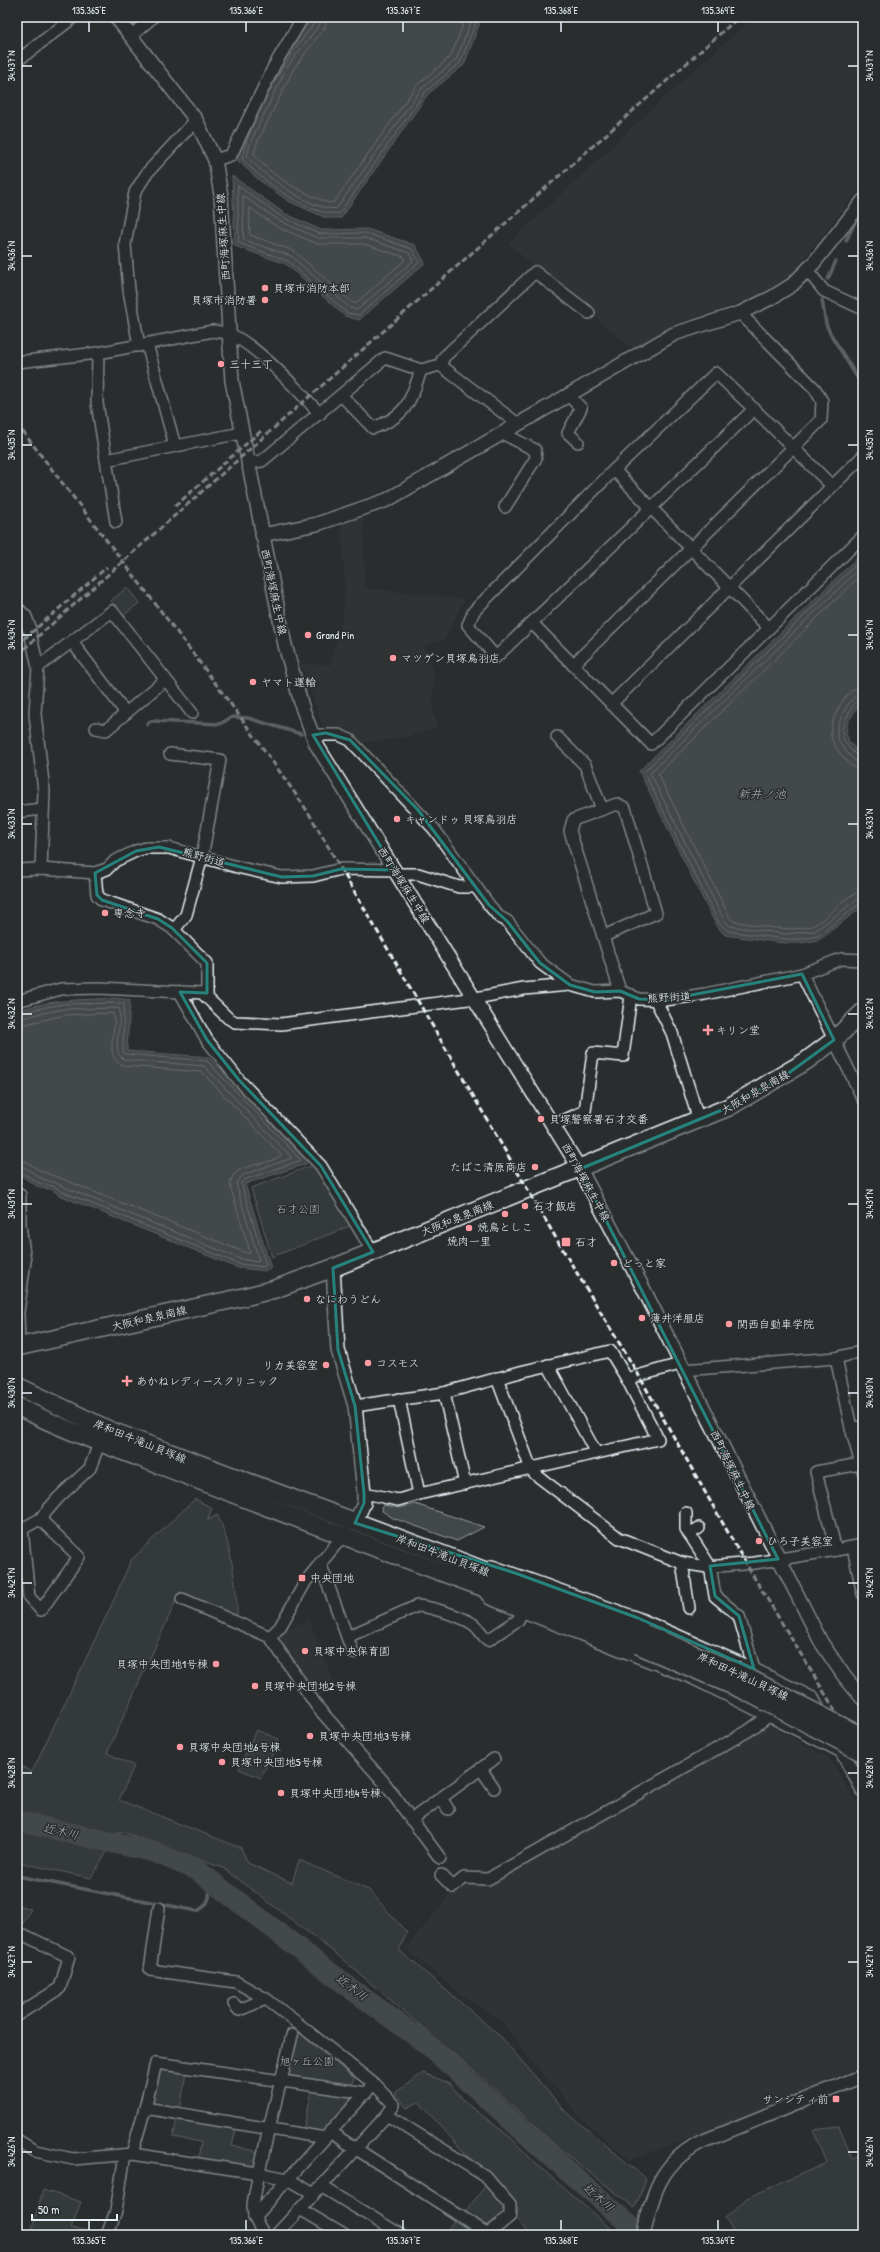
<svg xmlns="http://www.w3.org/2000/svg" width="880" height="2252" font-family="'Patrick Hand','Klee One',sans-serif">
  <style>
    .built { fill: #363a3b }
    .green { fill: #424648; stroke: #959ca0 }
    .water { fill: #63686b; stroke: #989fa3 }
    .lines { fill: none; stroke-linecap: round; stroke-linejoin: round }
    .shore { stroke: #b3bac0; stroke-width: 1 }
    .stream { stroke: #989fa3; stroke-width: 3.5 }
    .river { stroke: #63686b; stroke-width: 21 }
    .minor-casing { stroke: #e8f1f8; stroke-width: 14 }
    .tertiary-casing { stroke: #e8f1f8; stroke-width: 16 }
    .primary-casing { stroke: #e8f1f8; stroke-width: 20 }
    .minor { stroke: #2a2d2e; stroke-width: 11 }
    .tertiary { stroke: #2a2d2e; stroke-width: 13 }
    .primary { stroke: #2a2d2e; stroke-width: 17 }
    .rail { stroke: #e8f1f8; stroke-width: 3; stroke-dasharray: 6 3; stroke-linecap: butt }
    .primary-bridge-casing { stroke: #e8f1f8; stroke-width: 20; stroke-linecap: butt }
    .primary-bridge { stroke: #2a2d2e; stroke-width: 17 }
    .marked { fill: none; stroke: #25827c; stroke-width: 3; stroke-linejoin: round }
    .ticks { fill: none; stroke: #e8f1f8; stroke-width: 1.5 }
    .poi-dot { fill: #ff9aa2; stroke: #2a2d2e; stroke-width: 1.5 }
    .labels { text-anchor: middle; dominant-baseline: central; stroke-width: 3; stroke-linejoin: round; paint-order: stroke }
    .street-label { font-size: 11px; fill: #e8f1f8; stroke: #2a2d2e }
    .poi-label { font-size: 11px; fill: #e8f1f8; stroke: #2a2d2e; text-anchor: start }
    .park-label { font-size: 11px; fill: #aeb5ba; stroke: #2a2d2e }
    .water-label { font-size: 12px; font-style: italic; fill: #acb3b9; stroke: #2a2d2e }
    .neatline { fill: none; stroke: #e8f1f8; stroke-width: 1.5 }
    .ticks-label { font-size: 10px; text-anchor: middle; fill: #e8f1f8 }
  </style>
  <rect width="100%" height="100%" fill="#2a2d2e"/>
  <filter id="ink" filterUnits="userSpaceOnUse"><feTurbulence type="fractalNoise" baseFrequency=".025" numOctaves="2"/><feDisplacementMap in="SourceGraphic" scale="8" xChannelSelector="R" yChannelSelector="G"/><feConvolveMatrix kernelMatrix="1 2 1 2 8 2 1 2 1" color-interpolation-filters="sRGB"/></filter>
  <g filter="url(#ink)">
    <g class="built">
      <path d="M754,17H863V184L786,281L750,299L675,325L634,350L508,244L655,106Z"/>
      <path d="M363,517L365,588L465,599L444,640L424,645L434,673L433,713L439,727L405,737L361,743L347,729L322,726L301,664L330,665L343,615L345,582L341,524Z"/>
      <path d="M309,1620L336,1687L316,1697L277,1636L278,1632Z"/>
      <path d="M767,1724L829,1758L863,1812V2066L831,2079L833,2084L630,2160L583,2120L525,2053L502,2021L461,1994L406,1949L461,1881L485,1884Z"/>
    </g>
    <g class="green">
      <path d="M127,587L139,603L123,616L111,601Z"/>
      <path d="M316,1164L350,1226L272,1257L251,1188Z"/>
      <path d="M195,1499L212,1508L207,1521L217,1515C230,1537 238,1592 237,1617L180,1592L107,1753L134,1766L119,1800L241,1848L248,1863L292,1883L299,1860L369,1890L407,1933L399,1950L501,2037L563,2109L646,2179L635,2208L557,2147L488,2083L335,1953L225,1869L120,1831L91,1878L17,1862V1764L32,1772L112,1604L131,1560Z"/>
      <path d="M415,1504L484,1527L457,1541L393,1518L382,1511L383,1505L399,1508Z"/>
      <path d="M256,1730L279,1739L261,1778L239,1769Z"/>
      <path d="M17,1905L31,1909L17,1934Z"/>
      <path d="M297,2030L354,2078L351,2086L288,2075Z"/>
      <path d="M163,2069L186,2072L180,2111L153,2106L151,2103L160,2070Z"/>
      <path d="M423,2073L449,2083L467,2104L509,2136L535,2163L618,2235H530L517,2220L518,2209L491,2175L479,2169L419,2102L407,2108L395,2093Z"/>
      <path d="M312,2091L355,2096V2101L323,2134L303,2130Z"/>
      <path d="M177,2119L236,2129L232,2146L259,2152L256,2170L198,2161L201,2142L173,2137Z"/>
      <path d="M839,2127L852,2158L863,2154V2235H789L787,2232L778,2235H735L725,2218L747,2198L826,2163L813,2130Z"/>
      <path d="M486,2185L506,2208V2213L488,2227H484L464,2214Z"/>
      <path d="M43,2190L81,2202L71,2228C82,2231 95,2229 104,2235H46L32,2228Z"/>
      <path d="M455,2219L482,2235H444Z"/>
    </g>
    <g class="water">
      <path d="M313,17H482L464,65L428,94L341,218H326L288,201L259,180L237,160L243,138L280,62Z"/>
      <path d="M232,176L284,213L321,230L367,229L415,245L425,263L359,320L345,316L286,264L235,246Z"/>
      <path d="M863,552V698L848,722L846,733L849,742L863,756V906L819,940L801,943H784L725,935L716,925L639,771Z"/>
      <path d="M115,998L130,1000L127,1051L209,1057L307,1159L306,1164L245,1184L271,1268L267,1271L238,1268L59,1195L51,1189L40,1188L17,1173V1011C49,999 82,1000 115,998Z"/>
    </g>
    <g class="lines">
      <g class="shore">
        <path d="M317,17L316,21C286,59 253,111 242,158C257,178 314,219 340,213L425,92L460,63L478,17"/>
        <path d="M322,17L320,24L287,67L251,141L247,156C260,173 316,214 337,208L421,89L456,60L473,17"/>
        <path d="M328,17L325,27L293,70L257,143L254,154C271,177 303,193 329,203L334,202L417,85L451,56L466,17"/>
        <path d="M238,186L282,217L320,234L366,233L412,249L419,262L359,315L347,313L288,261L239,243Z"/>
        <path d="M243,196L280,221L318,238H365L409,253L413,261L357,310L350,308L291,256L244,240Z"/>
        <path d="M250,208L277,227L318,244H364L404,257L405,260L356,303H353L294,251L250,235Z"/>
        <path d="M863,558L644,772L719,923L728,931L784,939H800L818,936L859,904L863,903"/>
        <path d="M863,565L650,773L724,920L730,926L785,934L815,931L856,900L863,898"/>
        <path d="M863,573L658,774L729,916L733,921C754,925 792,933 812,926C830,919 843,893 863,892"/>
        <path d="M863,686C847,686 829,720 831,735C832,744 839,752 845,759C850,765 854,769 863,770"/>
        <path d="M863,692C852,692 835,724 837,735C838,743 845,750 850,756C854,760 857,763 863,764"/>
        <path d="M863,697C855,697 841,725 842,733C842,740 849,747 853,752C856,755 858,758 863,759"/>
        <path d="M17,1015L36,1009L63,1004L124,1003L123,1050L124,1054L207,1061L301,1160L244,1180L241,1183L266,1265L264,1267L239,1264L61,1191L53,1186L41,1184L17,1170"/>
        <path d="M17,1020L38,1014L64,1009L119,1008C124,1021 108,1055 126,1060L204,1066L292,1158L243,1175L237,1182V1188L259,1260L257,1262L241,1259L64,1187C56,1182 50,1182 43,1179C34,1175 27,1166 17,1165"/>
        <path d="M17,1026L65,1015L113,1013C119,1029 100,1060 126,1066L202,1072L281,1155C268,1168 226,1161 231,1189L250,1252L249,1254L67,1181C59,1177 53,1176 46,1173C35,1170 29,1160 17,1159"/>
      </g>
      <g class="stream">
        <path d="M846,241L855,222"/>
        <path d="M828,279L836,261"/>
        <path d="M822,300L826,324L830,333L863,387"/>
        <path d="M147,725L150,721H153L220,724L232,717L248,718L301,734"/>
        <path d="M17,1876L197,1911C211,1905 210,1893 210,1880"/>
        <path d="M17,2107L19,2108"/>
      </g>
      <path class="river" d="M17,1821L154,1852L197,1870L350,1988L428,2045L564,2168L642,2235"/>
      <g class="minor-casing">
        <g id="minor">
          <path d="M131,36L153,17"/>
          <path d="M17,61L74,17"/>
          <path d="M215,160L231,155L274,66L303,17"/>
          <path d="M807,270L824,291L863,309"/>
          <path d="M147,344L175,446"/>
          <path d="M139,346L129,290L125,244L135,192L147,173L196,120"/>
          <path d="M98,353L97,403L116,522"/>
          <path d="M17,362L98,353L213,331C218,332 224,332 229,334C256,344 300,392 320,414"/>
          <path d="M568,395L581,408L568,433L578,442"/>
          <path d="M342,396L373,428C407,416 410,402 421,370"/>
          <path d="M754,409L496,657L468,625L474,611L614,470L716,373L754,409L832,486"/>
          <path d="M518,424L440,365L444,357L535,272L589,313"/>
          <path d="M502,433L535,450L536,458L505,507"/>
          <path d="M106,460L241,433"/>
          <path d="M247,463L262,461L385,358L421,370L440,365"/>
          <path d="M614,470L769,628"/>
          <path d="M532,623L651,744L863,536"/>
          <path d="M29,628L38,667L35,714L44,791L41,869"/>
          <path d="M72,642L126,713"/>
          <path d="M573,665L821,420L822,401L815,389L740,313"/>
          <path d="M38,667L112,611L192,713"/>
          <path d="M611,704L863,456"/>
          <path d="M96,728L106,730L165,680"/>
          <path d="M313,735H339L350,740L434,829L489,905L499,917L507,921L540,963L570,985L595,992L620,991L639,999L665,1000L705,994L802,974L841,959L863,960"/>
          <path d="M557,737L585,765L602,809"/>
          <path d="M170,754L220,760L202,857L186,915L174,930"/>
          <path d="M17,812L42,809"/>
          <path d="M17,870L41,869L95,873L107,869L115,861L136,851L146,848H169L241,868L282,877L313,876L341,869L395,870"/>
          <path d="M95,873L97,895L102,900L158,919L172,928L207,963V996"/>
          <path d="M397,874H418L459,887H476"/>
          <path d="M604,936L656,913L625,808L617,804L573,820L570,831L620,991"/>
          <path d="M802,974L863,1099"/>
          <path d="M180,992L207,1040L239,1080L321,1166L373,1252"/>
          <path d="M655,999L672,1033L699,1121"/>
          <path d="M17,1001L61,989L99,988L202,993L228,1018L235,1022L281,1024L476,998L524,989L570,985"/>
          <path d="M554,1125L585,1111L593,1053L623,1056L631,995"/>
          <path d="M19,1347L18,1312L25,1261L20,1225V1195"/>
          <path d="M836,1358L851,1428L863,1472"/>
          <path d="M548,1365L596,1453"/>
          <path d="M683,1370L836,1358L863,1351"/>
          <path d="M497,1378L531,1469L535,1474L619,1538L682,1563L707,1567L755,1563L836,1550L816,1472L860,1464"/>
          <path d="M627,1379L680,1364"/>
          <path d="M444,1393L465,1484"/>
          <path d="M399,1399L419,1494"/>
          <path d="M355,1406L444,1393L524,1371L610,1351L627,1379L658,1439L419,1494L398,1500L364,1493"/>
          <path d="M851,1428L863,1427"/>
          <path d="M686,1513V1529L710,1566L715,1596L739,1616L754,1669"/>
          <path d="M40,1519L79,1557L41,1610L29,1597L22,1529L40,1519L58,1498L90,1468L100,1441"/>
          <path d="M689,1534L699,1528"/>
          <path d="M853,1548L863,1594"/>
          <path d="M836,1550L863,1545"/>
          <path d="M320,1563L353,1653"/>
          <path d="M682,1563L689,1608"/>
          <path d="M492,1566L638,1618L754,1669L813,1698L823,1717"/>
          <path d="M480,1587L490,1599L694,1679L842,1752"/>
          <path d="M182,1599L270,1637L318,1708L383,1781L440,1858"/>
          <path d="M270,1637L280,1627L306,1581L346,1532"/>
          <path d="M347,1637L417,1606C429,1606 463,1617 473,1624C479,1628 482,1636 488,1640L518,1620L522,1612"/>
          <path d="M481,1769L494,1788"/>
          <path d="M441,1798L448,1809"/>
          <path d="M411,1820L494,1759"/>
          <path d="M441,1875L453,1887L464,1878L488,1879L748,1731L769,1716"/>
          <path d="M159,1908L150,1970L236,1982L266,1999L291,2018L374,2084L394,2105L387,2115"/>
          <path d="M234,2004L239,2010L266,1999"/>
          <path d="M17,2015L60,1988L69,1957L24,1935"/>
          <path d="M145,2108L156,2063L366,2093"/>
          <path d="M330,2132L488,2234"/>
          <path d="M17,2140L35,2151L73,2159L132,2154L258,2173L288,2179L314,2194"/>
          <path d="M132,2154L145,2108L325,2138"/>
          <path d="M321,2186L401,2235"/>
          <path d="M300,2209L344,2235"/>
          <path d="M254,2217L369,2089"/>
          <path d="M107,2235L116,2211L125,2155"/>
          <path d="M264,2235L254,2217L253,2205C262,2148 279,2092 292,2035"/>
          <path d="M276,2235L387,2115L485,2176L510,2205V2216L487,2235"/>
        </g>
      </g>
      <g class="tertiary-casing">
        <g id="tertiary">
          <path d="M116,17L196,120L215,160L221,195L232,381L285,645L303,710L316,744L580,1169L643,1288L821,1642L844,1676L863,1699"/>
          <path d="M262,535L317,524L387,500L674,334L740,313L771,298L792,285L813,264L863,201"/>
          <path d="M17,609L25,617L29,628"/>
          <path d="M333,1268L338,1350L355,1406L364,1493V1503L355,1523"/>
          <path d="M842,1752L863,1790"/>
          <path d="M643,2235C653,2194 659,2165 699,2143L863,2076"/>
        </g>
      </g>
      <g class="primary-casing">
        <g id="primary">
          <path d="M17,1347L248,1296L275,1289L333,1268L729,1107L806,1061L834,1040L863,1012"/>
          <path d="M17,1386L109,1430L452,1558L644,1633"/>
          <path d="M17,1406C73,1435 135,1455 193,1478C341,1537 490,1589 638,1645"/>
        </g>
      </g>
      <use href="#minor" class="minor"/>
      <use href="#tertiary" class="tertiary"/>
      <use href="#primary" class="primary"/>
      <g class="rail">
        <path d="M17,424C115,552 216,679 308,812L560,1245L638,1374L746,1564L863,1756"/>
        <path d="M175,506L261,431"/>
        <path d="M17,645L107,567"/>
        <path d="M17,655L739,17"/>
      </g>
      <g class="primary-bridge-casing">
        <g id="primary-bridge">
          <path d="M644,1633L737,1672L863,1737"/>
          <path d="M638,1645L745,1691L863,1753"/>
        </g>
      </g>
      <use href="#primary-bridge" class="primary-bridge"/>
    </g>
  </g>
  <path d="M0 0H880V2252H0ZM326,733L350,740L418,810L489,905L507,921L540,963L570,985L595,992L620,991L639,999L665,1000L802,974L834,1040L786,1075L729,1107L580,1169L778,1559L710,1566L715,1596L739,1616L754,1669L638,1618L515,1573L355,1523L364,1503V1493L355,1406L338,1350L333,1268L373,1252L321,1166L239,1080L207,1040L180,992L207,993V963L172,928L158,919L102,900L97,895L95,873L136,851L159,847L282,877L313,876L341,869L395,870L313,735Z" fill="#2a2d2e" fill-opacity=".55" fill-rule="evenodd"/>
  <path class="marked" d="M326,733L350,740L418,810L489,905L507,921L540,963L570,985L595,992L620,991L639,999L665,1000L802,974L834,1040L786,1075L729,1107L580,1169L778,1559L710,1566L715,1596L739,1616L754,1669L638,1618L515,1573L355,1523L364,1503V1493L355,1406L338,1350L333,1268L373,1252L321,1166L239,1080L207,1040L180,992L207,993V963L172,928L158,919L102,900L97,895L95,873L136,851L159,847L282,877L313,876L341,869L395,870L313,735Z"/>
  <path class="ticks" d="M89,22V32M246,22V32M403,22V32M561,22V32M718,22V32M22,66H32M848,66H858M22,256H32M848,256H858M22,445H32M848,445H858M22,635H32M848,635H858M22,824H32M848,824H858M22,1014H32M848,1014H858M22,1204H32M848,1204H858M22,1393H32M848,1393H858M22,1583H32M848,1583H858M22,1773H32M848,1773H858M22,1962H32M848,1962H858M22,2152H32M848,2152H858M89,2220V2230M246,2220V2230M403,2220V2230M561,2220V2230M718,2220V2230"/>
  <g class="poi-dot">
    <circle cx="265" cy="288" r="4"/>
    <circle cx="265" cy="300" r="4"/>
    <circle cx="221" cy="364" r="4"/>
    <circle cx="308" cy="635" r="4"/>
    <circle cx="393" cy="658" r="4"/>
    <circle cx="253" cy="682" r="4"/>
    <circle cx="397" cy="819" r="4"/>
    <circle cx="105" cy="913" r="4"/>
    <path d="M706 1024h4v4h4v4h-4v4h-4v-4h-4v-4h4z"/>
    <circle cx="541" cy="1119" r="4"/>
    <circle cx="535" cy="1167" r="4"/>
    <circle cx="525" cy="1206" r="4"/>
    <circle cx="505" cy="1214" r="4"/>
    <circle cx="469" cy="1228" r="4"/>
    <rect x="561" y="1237" width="10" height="10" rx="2"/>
    <circle cx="614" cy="1263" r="4"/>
    <circle cx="307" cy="1299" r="4"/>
    <circle cx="642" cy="1318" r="4"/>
    <circle cx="729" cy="1324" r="4"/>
    <circle cx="368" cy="1363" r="4"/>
    <circle cx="326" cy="1365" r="4"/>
    <path d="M125 1375h4v4h4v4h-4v4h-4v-4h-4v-4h4z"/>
    <circle cx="759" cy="1541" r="4"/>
    <rect x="298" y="1574" width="8" height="8" rx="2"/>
    <circle cx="305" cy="1651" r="4"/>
    <circle cx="216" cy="1664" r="4"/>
    <circle cx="255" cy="1686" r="4"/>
    <circle cx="310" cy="1736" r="4"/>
    <circle cx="180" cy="1747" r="4"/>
    <circle cx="222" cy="1762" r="4"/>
    <circle cx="281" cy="1793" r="4"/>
    <rect x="832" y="2095" width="8" height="8" rx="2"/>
  </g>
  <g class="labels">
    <g class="street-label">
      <text transform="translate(223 237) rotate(-94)">西町海塚麻生中線</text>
      <text transform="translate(274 592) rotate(78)">西町海塚麻生中線</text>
      <text transform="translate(204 857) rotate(16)">熊野街道</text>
      <text transform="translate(404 885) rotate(58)">西町海塚麻生中線</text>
      <text transform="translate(669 997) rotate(-3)">熊野街道</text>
      <text transform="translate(755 1092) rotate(-30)">大阪和泉泉南線</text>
      <text transform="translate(586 1182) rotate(61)">西町海塚麻生中線</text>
      <text transform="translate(457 1218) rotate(-22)">大阪和泉泉南線</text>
      <text transform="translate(149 1318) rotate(-13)">大阪和泉泉南線</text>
      <text transform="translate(140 1441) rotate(22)">岸和田牛滝山貝塚線</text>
      <text transform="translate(733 1470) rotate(64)">西町海塚麻生中線</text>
      <text transform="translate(443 1555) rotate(21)">岸和田牛滝山貝塚線</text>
      <text transform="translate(743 1676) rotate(25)">岸和田牛滝山貝塚線</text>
    </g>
    <g class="poi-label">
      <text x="273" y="288">貝塚市消防本部</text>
      <text x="257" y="300" text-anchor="end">貝塚市消防署</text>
      <text x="229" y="364">三十三丁</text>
      <text x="316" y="635">Grand Pin</text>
      <text x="401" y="658">マツゲン貝塚鳥羽店</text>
      <text x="261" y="682">ヤマト運輸</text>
      <text x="405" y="819">キャンドゥ 貝塚鳥羽店</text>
      <text x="113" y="913">専念寺</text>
      <text x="716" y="1030">キリン堂</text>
      <text x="549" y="1119">貝塚警察署石才交番</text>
      <text x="527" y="1167" text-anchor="end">たばこ清原商店</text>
      <text x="533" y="1206">石才飯店</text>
      <text x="505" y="1227" text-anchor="middle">焼鳥としこ</text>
      <text x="469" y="1241" text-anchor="middle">焼肉一里</text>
      <text x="575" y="1242">石才</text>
      <text x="622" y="1263">どっと家</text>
      <text x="315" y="1299">なにわうどん</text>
      <text x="650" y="1318">薄井洋服店</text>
      <text x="737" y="1324">関西自動車学院</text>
      <text x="376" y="1363">コスモス</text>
      <text x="318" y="1365" text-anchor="end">リカ美容室</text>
      <text x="136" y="1381">あかねレディースクリニック</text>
      <text x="767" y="1541">ひろ子美容室</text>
      <text x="310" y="1578">中央団地</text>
      <text x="313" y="1651">貝塚中央保育園</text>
      <text x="208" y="1664" text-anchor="end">貝塚中央団地1号棟</text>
      <text x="263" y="1686">貝塚中央団地2号棟</text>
      <text x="318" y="1736">貝塚中央団地3号棟</text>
      <text x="188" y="1747">貝塚中央団地6号棟</text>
      <text x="230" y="1762">貝塚中央団地5号棟</text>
      <text x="289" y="1793">貝塚中央団地4号棟</text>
      <text x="828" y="2099" text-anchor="end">サンシティ前</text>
    </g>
    <g class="park-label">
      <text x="298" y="1209">石才公園</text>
      <text x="307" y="2061">旭ヶ丘公園</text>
    </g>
    <g class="water-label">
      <text x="762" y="793">新井ノ池</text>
      <text transform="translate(61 1831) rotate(13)">近木川</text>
      <text transform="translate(352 1987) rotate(37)">近木川</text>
      <text transform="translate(599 2197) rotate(42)">近木川</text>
    </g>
  </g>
  <rect width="880" height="2252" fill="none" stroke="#2a2d2e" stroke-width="44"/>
  <path d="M32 2214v6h85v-6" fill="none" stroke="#e8f1f8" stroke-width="2"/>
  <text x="38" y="2214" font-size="12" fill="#e8f1f8" stroke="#2a2d2e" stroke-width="3" paint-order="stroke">50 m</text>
  <rect x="22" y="22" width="836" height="2208" class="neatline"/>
  <g class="ticks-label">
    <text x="89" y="14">135.365°E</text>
    <text x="246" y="14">135.366°E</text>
    <text x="403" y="14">135.367°E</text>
    <text x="561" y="14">135.368°E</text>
    <text x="718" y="14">135.369°E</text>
    <text transform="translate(11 66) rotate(-90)" y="4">34.437°N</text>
    <text transform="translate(869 66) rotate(-90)" y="4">34.437°N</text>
    <text transform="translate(11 256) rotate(-90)" y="4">34.436°N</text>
    <text transform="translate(869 256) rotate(-90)" y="4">34.436°N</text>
    <text transform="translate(11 445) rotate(-90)" y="4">34.435°N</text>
    <text transform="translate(869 445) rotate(-90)" y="4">34.435°N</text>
    <text transform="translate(11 635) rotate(-90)" y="4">34.434°N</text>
    <text transform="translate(869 635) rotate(-90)" y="4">34.434°N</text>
    <text transform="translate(11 824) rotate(-90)" y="4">34.433°N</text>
    <text transform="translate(869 824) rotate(-90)" y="4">34.433°N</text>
    <text transform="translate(11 1014) rotate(-90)" y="4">34.432°N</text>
    <text transform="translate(869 1014) rotate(-90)" y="4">34.432°N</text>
    <text transform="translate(11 1204) rotate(-90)" y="4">34.431°N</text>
    <text transform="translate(869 1204) rotate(-90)" y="4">34.431°N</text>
    <text transform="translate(11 1393) rotate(-90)" y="4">34.430°N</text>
    <text transform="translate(869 1393) rotate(-90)" y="4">34.430°N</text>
    <text transform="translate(11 1583) rotate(-90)" y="4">34.429°N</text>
    <text transform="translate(869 1583) rotate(-90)" y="4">34.429°N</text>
    <text transform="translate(11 1773) rotate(-90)" y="4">34.428°N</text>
    <text transform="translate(869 1773) rotate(-90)" y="4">34.428°N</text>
    <text transform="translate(11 1962) rotate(-90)" y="4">34.427°N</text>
    <text transform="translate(869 1962) rotate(-90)" y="4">34.427°N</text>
    <text transform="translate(11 2152) rotate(-90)" y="4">34.426°N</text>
    <text transform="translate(869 2152) rotate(-90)" y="4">34.426°N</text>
    <text x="89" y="2244">135.365°E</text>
    <text x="246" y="2244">135.366°E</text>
    <text x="403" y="2244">135.367°E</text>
    <text x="561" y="2244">135.368°E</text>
    <text x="718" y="2244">135.369°E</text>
  </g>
</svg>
